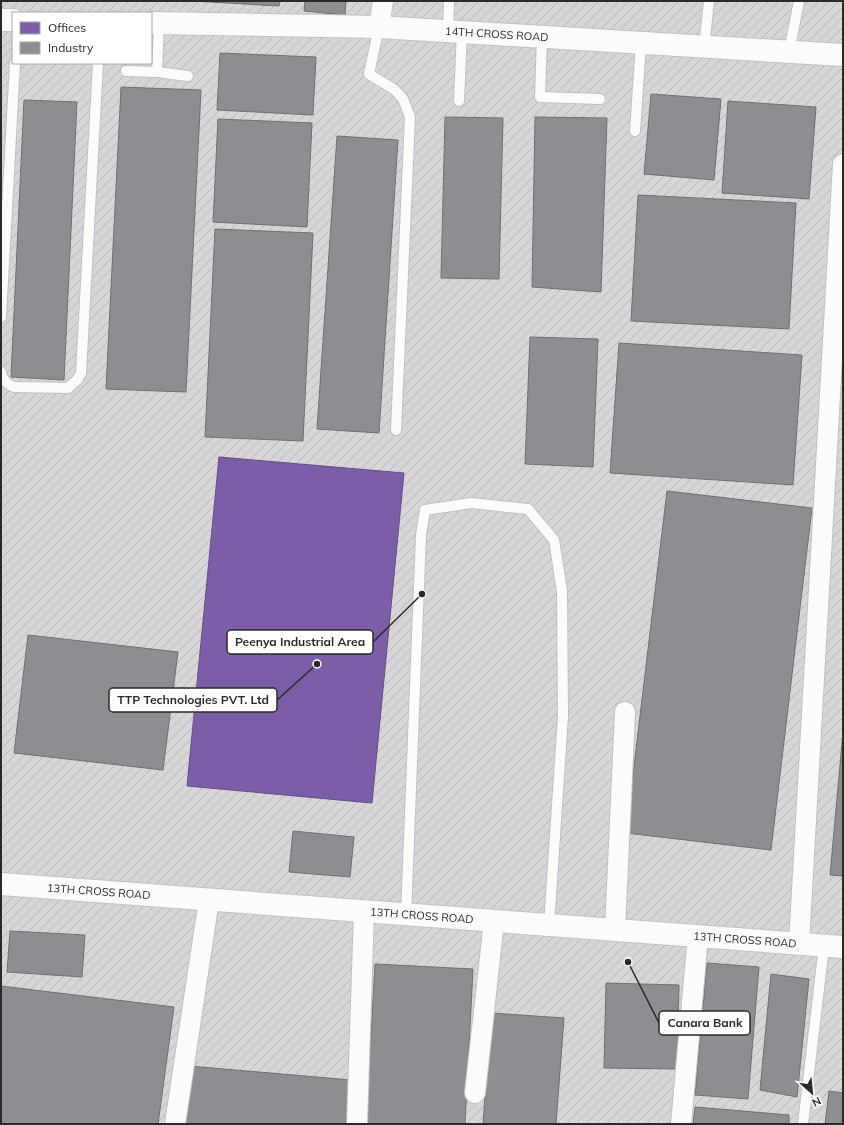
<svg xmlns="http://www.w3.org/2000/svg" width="844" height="1125" font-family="Mulish,sans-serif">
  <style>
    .industrial { fill: url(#industrial-furrows); fill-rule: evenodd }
    .offices { fill: #7b5ea7; stroke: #634e82 }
    .industry { fill: #8d8d92; stroke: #6f6f73 }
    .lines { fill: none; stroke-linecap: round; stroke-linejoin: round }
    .service-casing { stroke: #c2c1c1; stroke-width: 12 }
    .minor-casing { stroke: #c2c1c1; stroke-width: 22 }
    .tertiary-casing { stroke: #c2c1c1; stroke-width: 24 }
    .service { stroke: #fcfbfa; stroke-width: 10 }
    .minor { stroke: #fcfbfa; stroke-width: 20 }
    .tertiary { stroke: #fcfbfa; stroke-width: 22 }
    .labels { text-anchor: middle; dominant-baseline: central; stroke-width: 4; stroke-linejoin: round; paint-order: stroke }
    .street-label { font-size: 11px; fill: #2a2a2a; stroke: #fff }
    .leader { fill: none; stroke: #2a2a2a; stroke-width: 1.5 }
    .callout-dot { fill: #2a2a2a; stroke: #fff; stroke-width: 1.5 }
    .callout { fill: #fff; stroke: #2a2a2a; stroke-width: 1.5 }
    .callout-label { font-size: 12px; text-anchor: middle; font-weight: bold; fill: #2a2a2a }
  </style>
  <defs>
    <pattern id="industrial-furrows" width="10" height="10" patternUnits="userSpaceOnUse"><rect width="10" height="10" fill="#d7d5d7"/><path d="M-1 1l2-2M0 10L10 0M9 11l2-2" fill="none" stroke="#b9b7b9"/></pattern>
  </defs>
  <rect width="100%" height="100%" fill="#e8e3e0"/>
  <path class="industrial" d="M1,1H843V1124H1ZM13,13H151V63H13Z"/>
  <path class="offices" d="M219,457L404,473L372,803L187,786Z"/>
  <g class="industry">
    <path d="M193,1H280L279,6Z"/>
    <path d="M305,1H346L345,15L304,11Z"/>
    <path d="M220,53L316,57L313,115L217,110Z"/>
    <path d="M121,87L201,90L186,392L106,389Z"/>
    <path d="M651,94L721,99L714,180L644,174Z"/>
    <path d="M24,100L77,102L64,380L11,377Z"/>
    <path d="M728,101L816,107L809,199L722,193Z"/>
    <path d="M445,117L503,118L499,279L441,278Z"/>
    <path d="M535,117L607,118L601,292L532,287Z"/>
    <path d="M218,119L312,123L307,227L213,222Z"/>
    <path d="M337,136L398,140L379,433L317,429Z"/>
    <path d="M638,195L796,203L789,329L631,321Z"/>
    <path d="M215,229L313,233L303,441L205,437Z"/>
    <path d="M530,337L598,339L593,467L525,464Z"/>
    <path d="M619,343L802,355L793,485L610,473Z"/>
    <path d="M667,491L812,508L771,850L626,833Z"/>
    <path d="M28,635L178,652L163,770L14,753Z"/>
    <path d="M843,732V876L830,875Z"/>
    <path d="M293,831L354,837L350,877L289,872Z"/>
    <path d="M10,931L85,935L82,977L7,972Z"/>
    <path d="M707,963L759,967L748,1099L695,1095Z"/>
    <path d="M375,964L473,969L465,1124H366Z"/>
    <path d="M771,974L809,979L797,1097L760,1090Z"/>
    <path d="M606,983L679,985L677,1069L604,1068Z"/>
    <path d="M1,986L174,1007L158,1124H1Z"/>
    <path d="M491,1013L564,1018L556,1124H483Z"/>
    <path d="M189,1066L351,1080L347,1124H183Z"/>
    <path d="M829,1091L843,1093V1124H825Z"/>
    <path d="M695,1107L789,1115V1124H693Z"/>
  </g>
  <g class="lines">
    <g class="service-casing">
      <g id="service">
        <path d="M379,27L369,74L395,90L403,99L410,117L396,430"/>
        <path d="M448,32L449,1"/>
        <path d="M542,37L540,97L600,99"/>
        <path d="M704,47L709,1"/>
        <path d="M789,52L799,1"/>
        <path d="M126,71L157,72L188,76"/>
        <path d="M157,72L159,23"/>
        <path d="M459,101L462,32"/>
        <path d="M635,131L641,43"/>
        <path d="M1,317L15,63"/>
        <path d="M1,372C2,380 7,384 14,387L68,388L77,380L81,373L98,63"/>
        <path d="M406,915L421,535L425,510L471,503L528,509L554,540L562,591L563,716L549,925"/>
        <path d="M803,1124L824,946"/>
      </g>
    </g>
    <g class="minor-casing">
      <g id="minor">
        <path d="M379,27L383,1"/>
        <path d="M615,930L625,712"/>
        <path d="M799,944L843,164"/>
        <path d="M475,1093L494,921"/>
        <path d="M175,1124L209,900"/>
        <path d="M357,1124L364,911"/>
        <path d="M681,1124L698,936"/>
      </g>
    </g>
    <g class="tertiary-casing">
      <g id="tertiary">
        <path d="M1,20H13"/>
        <path id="s1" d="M151,23L379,27L843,55"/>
        <path id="s2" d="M1,884L843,947"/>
      </g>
    </g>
    <use href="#service" class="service"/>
    <use href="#minor" class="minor"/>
    <use href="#tertiary" class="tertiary"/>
  </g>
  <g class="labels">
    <g class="street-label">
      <text stroke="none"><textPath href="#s1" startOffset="346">14TH CROSS ROAD</textPath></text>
      <text stroke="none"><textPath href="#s2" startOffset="98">13TH CROSS ROAD</textPath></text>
      <text stroke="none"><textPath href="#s2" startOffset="422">13TH CROSS ROAD</textPath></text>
      <text stroke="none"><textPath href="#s2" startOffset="746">13TH CROSS ROAD</textPath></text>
    </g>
  </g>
  <path class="leader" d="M422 594L373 642M317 664L277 700M628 962L659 1023"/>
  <g class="callout-dot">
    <circle cx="422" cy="594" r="4"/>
    <circle cx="317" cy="664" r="4"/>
    <circle cx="628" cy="962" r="4"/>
  </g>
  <g class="callout">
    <rect x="227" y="630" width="146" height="24" rx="4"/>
    <rect x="109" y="688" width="168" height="24" rx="4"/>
    <rect x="659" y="1011" width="91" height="24" rx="4"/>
  </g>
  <g class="callout-label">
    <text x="300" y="646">Peenya Industrial Area</text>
    <text x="193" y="704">TTP Technologies PVT. Ltd</text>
    <text x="705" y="1027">Canara Bank</text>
  </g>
  <rect width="844" height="1125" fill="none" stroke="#2a2a2a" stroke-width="4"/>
  <rect x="12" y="12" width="140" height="52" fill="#ffffff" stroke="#aaaaaa"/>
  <rect x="20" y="22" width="20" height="12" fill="#7b5ea7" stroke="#aaaaaa"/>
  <text x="48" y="32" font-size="12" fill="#2a2a2a">Offices</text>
  <rect x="20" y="42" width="20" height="12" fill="#8d8d92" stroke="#aaaaaa"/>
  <text x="48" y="52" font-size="12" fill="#2a2a2a">Industry</text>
  <g transform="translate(812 1093) rotate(153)" stroke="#ffffff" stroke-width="3" paint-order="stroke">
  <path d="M0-3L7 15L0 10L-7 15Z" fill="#2a2a2a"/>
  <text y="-6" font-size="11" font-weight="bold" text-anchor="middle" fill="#2a2a2a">N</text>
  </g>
</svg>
